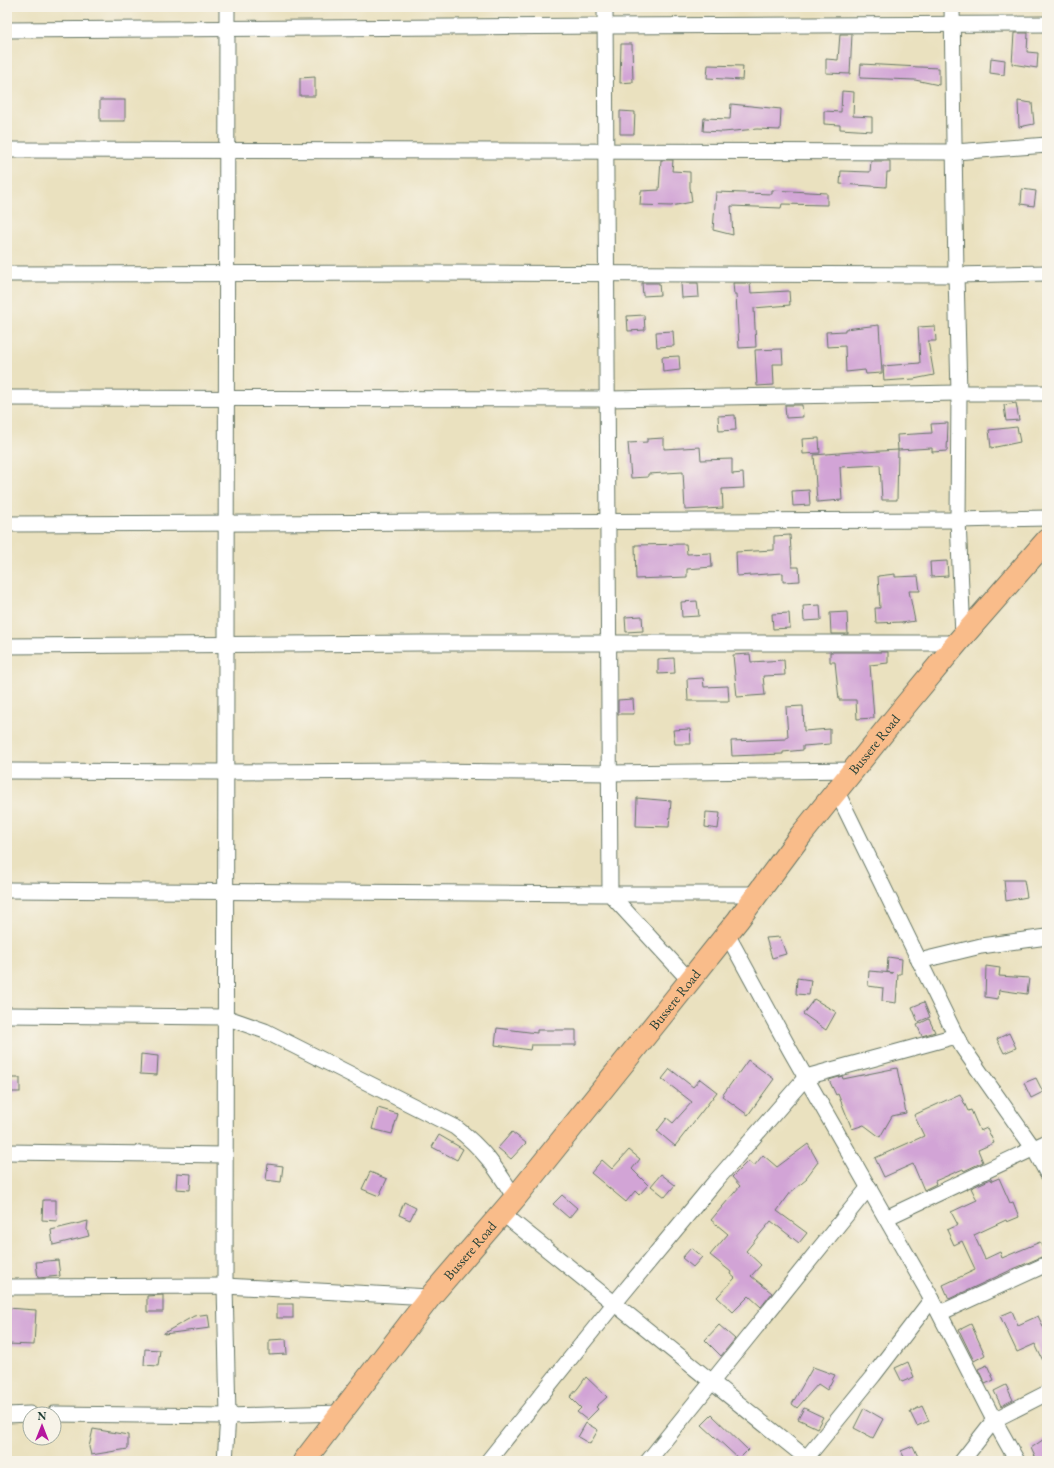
<svg xmlns="http://www.w3.org/2000/svg" width="1054" height="1468" font-family="'EB Garamond',serif">
  <style>
    .building { fill: #d2a4d6 }
    .lines { fill: none; stroke-linecap: round; stroke-linejoin: round }
    .street-casing { stroke: #667665; stroke-width: 17 }
    .primary-casing { stroke: #667665; stroke-width: 24 }
    .street { stroke: #fff; stroke-width: 15 }
    .primary { stroke: #f9bc8a; stroke-width: 22 }
    .labels { text-anchor: middle; dominant-baseline: central; stroke-width: 3.5; stroke-linejoin: round; paint-order: stroke }
    .street-label { font-size: 14px; fill: #1f3d34; stroke: #f7f3e8 }
  </style>
  <rect width="100%" height="100%" fill="#f7f3e8"/>
  <filter id="ink" filterUnits="userSpaceOnUse"><feTurbulence type="fractalNoise" baseFrequency=".025" numOctaves="2"/><feDisplacementMap in="SourceGraphic" scale="8" xChannelSelector="R" yChannelSelector="G"/><feConvolveMatrix kernelMatrix="1 2 1 2 8 2 1 2 1" color-interpolation-filters="sRGB"/></filter>
  <filter id="wash" filterUnits="userSpaceOnUse"><feTurbulence type="fractalNoise" baseFrequency=".012" numOctaves="4" result="noise"/><feDisplacementMap in="SourceGraphic" scale="16" xChannelSelector="R" yChannelSelector="G"/><feGaussianBlur stdDeviation="0.9" result="paint"/><feColorMatrix in="noise" values="0 0 0 0 0 0 0 0 0 0 0 0 0 0 0 0 0 1.4 0 .05"/><feComposite in="paint" operator="in"/></filter>
  <g filter="url(#wash)">
    <rect width="100%" height="100%" fill="#eae1bf"/>
    <g id="blocks">
      <g class="building">
        <path d="M1014,33H1028L1027,52L1038,53L1037,68L1012,64Z"/>
        <path d="M840,34H852L850,74L826,73V59L838,60Z"/>
        <path d="M621,44H632L633,82L620,83Z"/>
        <path d="M991,58L1005,60L1004,75L990,73Z"/>
        <path d="M861,64L939,68V85L915,80L860,78Z"/>
        <path d="M708,65L743,66L742,80L707,78Z"/>
        <path d="M315,77V96H300V78Z"/>
        <path d="M842,91L854,92L853,116L872,117V131L840,129V125L824,124V111L841,112Z"/>
        <rect x="100" y="100" width="25" height="21"/>
        <path d="M1018,101L1032,103L1034,124L1019,127Z"/>
        <path d="M731,104L781,109L780,130L757,129L723,132L703,131L704,118L730,119Z"/>
        <path d="M620,111L635,112L634,134H620Z"/>
        <path d="M661,160H673L672,171L690,172V187L692,202L671,206L640,205L641,191L659,190Z"/>
        <path d="M871,161H890V172H887L886,187L840,184L841,171L870,172Z"/>
        <path d="M1022,189L1036,191L1034,206L1021,204Z"/>
        <path d="M772,190L827,193V205L782,204L781,208L731,206L733,235L713,230L716,192L772,194Z"/>
        <path d="M642,283H659L660,295L643,296Z"/>
        <path d="M681,283H698L699,297L682,298Z"/>
        <path d="M733,283H750L751,293L789,291L790,305L754,308L756,347L739,348L736,294H734Z"/>
        <path d="M644,315L645,330L628,331L627,316Z"/>
        <path d="M879,325L882,373L866,374L865,370L846,372L845,346L827,347L826,332L845,331V329Z"/>
        <path d="M935,326L936,341H928L934,375L914,379L884,381L883,366L920,363L918,327Z"/>
        <path d="M673,331L674,346L657,347L656,332Z"/>
        <path d="M782,349L783,364H773L774,385L757,386L755,350Z"/>
        <path d="M679,356L680,370L663,372L662,357Z"/>
        <path d="M1016,403L1019,420L1006,421L1004,405Z"/>
        <path d="M785,405H802L803,417L786,418Z"/>
        <path d="M735,415L736,430L719,431L718,416Z"/>
        <path d="M948,423L947,451L932,452V448L898,450L897,435L932,433L931,424Z"/>
        <path d="M1017,427L1020,442L991,448L989,430Z"/>
        <path d="M664,438V449L700,447L701,460L732,459V474L743,473L744,488L722,489L723,508L685,510L683,472L648,474V477L631,478L628,443L647,442V439Z"/>
        <path d="M819,438L820,453L803,454L802,439Z"/>
        <path d="M898,450L897,500H882L880,465L840,467L842,500L817,502L814,455L864,451V452Z"/>
        <path d="M809,490L810,505L793,506L792,491Z"/>
        <path d="M790,535L792,567H799L800,581L783,582V573L737,576L736,552L774,550V536Z"/>
        <path d="M686,544L687,554L711,553L712,567L687,569V577L636,579L635,545Z"/>
        <path d="M947,561L948,576L931,577L930,562Z"/>
        <path d="M895,574V577L918,576L920,591H909L915,621L902,623V622L876,623L875,608H880L878,576Z"/>
        <path d="M697,601L699,616L682,617L681,602Z"/>
        <path d="M820,605L821,620L804,621L803,606Z"/>
        <path d="M847,612L848,634H831L830,613Z"/>
        <path d="M789,613L790,628L773,629L772,614Z"/>
        <path d="M642,616L643,631L626,632L625,617Z"/>
        <path d="M830,652H888V663L870,665L874,718L857,719L856,700H839L835,662H830Z"/>
        <path d="M750,654L751,662L784,660L785,675L763,676L765,695L737,697L733,655Z"/>
        <path d="M674,658L675,673L658,674V659Z"/>
        <path d="M703,678L704,687L728,686L729,701H688L687,679Z"/>
        <path d="M633,699L634,714H618V700Z"/>
        <path d="M803,706L804,731L830,729V744L803,746V750L783,752V754L732,756L731,741L786,739V737H788L786,707Z"/>
        <path d="M690,729L691,744H675L673,730Z"/>
        <path d="M637,798L671,801L669,827L636,826Z"/>
        <path d="M706,812L720,813L718,829L705,827Z"/>
        <path d="M1004,880H1024L1027,897L1006,901Z"/>
        <path d="M780,937L786,954L772,958L766,938Z"/>
        <path d="M888,957L902,959L901,974H898L896,1003L882,1001L883,988L868,986L869,971L893,973L887,972Z"/>
        <path d="M986,966L1000,968L999,976L1029,978L1027,994L999,990L998,999L985,997Z"/>
        <path d="M797,978L811,980L809,995L796,994Z"/>
        <path d="M814,999L836,1012L826,1030L803,1014Z"/>
        <path d="M924,1002L930,1017L918,1022L912,1007Z"/>
        <path d="M929,1019L935,1032L922,1036L917,1025Z"/>
        <path d="M497,1028L537,1033V1030H576V1045H531L530,1050L495,1045Z"/>
        <path d="M1009,1033L1016,1048L1004,1053L997,1039Z"/>
        <path d="M141,1054L158,1056L157,1075L140,1074Z"/>
        <path d="M748,1060L774,1079L748,1115L722,1096Z"/>
        <path d="M897,1068L906,1113L892,1116L880,1137L864,1125L852,1129L838,1094L836,1095L829,1080L842,1076L843,1079Z"/>
        <path d="M670,1069L693,1087L700,1079L717,1092L675,1146L657,1131L667,1118L673,1123L692,1102L662,1079Z"/>
        <rect x="7" y="1078" width="13" height="14"/>
        <path d="M1036,1078L1043,1092L1031,1098L1024,1083Z"/>
        <path d="M960,1094L968,1111L971,1110L980,1131L987,1128L994,1143L978,1150L983,1162L964,1171L963,1169L935,1181L936,1184L924,1190L913,1164L884,1177L875,1158L924,1136L914,1115Z"/>
        <path d="M378,1108L398,1114L392,1134L372,1129Z"/>
        <path d="M512,1132L526,1143L511,1159L498,1148Z"/>
        <path d="M439,1135L463,1149L457,1160L432,1147Z"/>
        <path d="M808,1144L818,1162L806,1178L807,1179L791,1192L777,1211L807,1233L799,1243L771,1221L746,1251L761,1265L751,1276L772,1293L761,1307L749,1296L733,1312L717,1297L735,1278L730,1274L731,1272L710,1255L728,1234L711,1220L740,1186L732,1177L748,1161L754,1166L763,1155L777,1167Z"/>
        <path d="M629,1150L640,1159L632,1169L648,1185L639,1195L635,1191L626,1202L591,1173L602,1160L612,1169Z"/>
        <path d="M268,1164L283,1166L281,1182L266,1180Z"/>
        <path d="M370,1172L387,1179L379,1196L362,1189Z"/>
        <path d="M177,1173L191,1174L190,1190L176,1189Z"/>
        <path d="M661,1174L675,1185L665,1197L651,1186Z"/>
        <path d="M999,1178L1010,1203L1013,1202L1019,1217L1007,1222L1006,1220L974,1235L985,1259L1000,1252L1002,1258L1040,1242L1046,1255L1011,1270L949,1299L943,1285L975,1270V1269L962,1241L954,1245L947,1230L958,1225L951,1212L977,1200L971,1188L991,1179L992,1181Z"/>
        <path d="M562,1195L577,1208L569,1218L553,1204Z"/>
        <path d="M43,1200H56V1212L57,1221L42,1220Z"/>
        <path d="M404,1202L416,1208L410,1220L399,1215Z"/>
        <path d="M88,1221L87,1229L89,1236L53,1245L51,1230Z"/>
        <path d="M691,1248L702,1257L693,1267L682,1258Z"/>
        <path d="M58,1260L60,1276L38,1278L36,1262Z"/>
        <path d="M163,1295V1312H147V1296Z"/>
        <rect x="277" y="1304" width="16" height="14"/>
        <path d="M7,1308L36,1310L34,1345L7,1344Z"/>
        <path d="M1012,1311L1018,1325L1038,1316L1047,1334V1369L1035,1344L1017,1352L1000,1316Z"/>
        <path d="M208,1314L210,1328L164,1334V1333L194,1316Z"/>
        <path d="M971,1324L985,1355L974,1361L959,1330Z"/>
        <path d="M719,1325L735,1339L721,1356L705,1340Z"/>
        <path d="M286,1339L287,1354L269,1355V1340Z"/>
        <path d="M145,1349L160,1350L158,1366L144,1365Z"/>
        <path d="M908,1362L914,1377L902,1382L895,1368Z"/>
        <path d="M987,1365L994,1380L985,1384L978,1369Z"/>
        <path d="M813,1367L835,1375L827,1390L818,1384L797,1408L792,1404Z"/>
        <path d="M586,1377L607,1397L596,1407L598,1409L587,1420L577,1412L581,1408L570,1397L578,1388Z"/>
        <path d="M1006,1385L1013,1400L1001,1406L994,1391Z"/>
        <path d="M922,1406L929,1421L917,1426L910,1412Z"/>
        <path d="M804,1408L823,1417L817,1428L798,1419Z"/>
        <path d="M864,1408L883,1419L873,1438L854,1428Z"/>
        <path d="M712,1415L748,1450L739,1459L702,1425Z"/>
        <path d="M586,1423L598,1430L590,1444L578,1437Z"/>
        <path d="M93,1429L128,1435V1449L91,1455L89,1447Z"/>
        <path d="M1047,1437V1461H1037L1031,1448Z"/>
        <path d="M913,1446L920,1461H906L901,1451Z"/>
      </g>
    </g>
  </g>
  <g filter="url(#ink)">
    <use href="#blocks" fill-opacity="0" stroke="#667665" stroke-width="1"/>
    <g class="lines">
      <g class="street-casing">
        <g id="street">
          <path d="M605,7L610,894H758"/>
          <path d="M952,7L956,275L959,393L958,520L963,636"/>
          <path d="M7,30L605,26L1047,24"/>
          <path d="M7,150L955,152L1047,145"/>
          <path d="M7,274L420,273L956,275L1047,273"/>
          <path d="M7,398L607,399L959,393H1047"/>
          <path d="M7,524L958,520L1047,518"/>
          <path d="M7,646L421,643H957"/>
          <path d="M7,771L226,772L428,771L609,773L854,770"/>
          <path d="M837,792L956,1036"/>
          <path d="M7,890L610,894L690,981"/>
          <path d="M727,934L790,1050L932,1299L994,1420L1017,1461"/>
          <path d="M919,961L981,946L1047,937"/>
          <path d="M7,1015L225,1017L265,1031L455,1127C484,1149 496,1168 515,1198"/>
          <path d="M7,1152L225,1155"/>
          <path d="M502,1213L810,1461"/>
          <path d="M886,1218L1047,1142"/>
          <path d="M7,1287L225,1286L430,1297"/>
          <path d="M940,1313L1047,1264"/>
          <path d="M54,1414L228,1416L341,1413"/>
          <path d="M7,1415L30,1414"/>
          <path d="M225,1461L228,1416L225,1286L227,7"/>
          <path d="M488,1461L614,1304L714,1183L806,1077L956,1036L963,1048L1034,1149L1047,1173"/>
          <path d="M648,1461L869,1187"/>
          <path d="M804,1461L873,1376L932,1299"/>
          <path d="M962,1461L994,1420L1047,1393"/>
        </g>
      </g>
      <g class="primary-casing">
        <g id="primary">
          <path id="s1" d="M304,1461L430,1297L515,1198L667,1009L738,920L801,835L904,707L957,643L1047,540"/>
        </g>
      </g>
      <use href="#street" class="street"/>
      <use href="#primary" class="primary"/>
    </g>
  </g>
  <g class="labels">
    <g class="street-label">
      <text stroke="none"><textPath href="#s1" startOffset="916">Bussere Road</textPath></text>
      <text stroke="none"><textPath href="#s1" startOffset="592">Bussere Road</textPath></text>
      <text stroke="none"><textPath href="#s1" startOffset="268">Bussere Road</textPath></text>
    </g>
  </g>
  <rect width="1054" height="1468" fill="none" stroke="#f7f3e8" stroke-width="24"/>
  <g transform="translate(42 1426)"><circle r="19" fill="#f7f3e8" stroke="#a1aaa0"/>
  <path d="M0-3L7 15L0 10L-7 15Z" fill="#b5179e"/>
  <text y="-6" font-size="11" font-weight="bold" text-anchor="middle" fill="#1f3d34">N</text>
  </g>
</svg>
